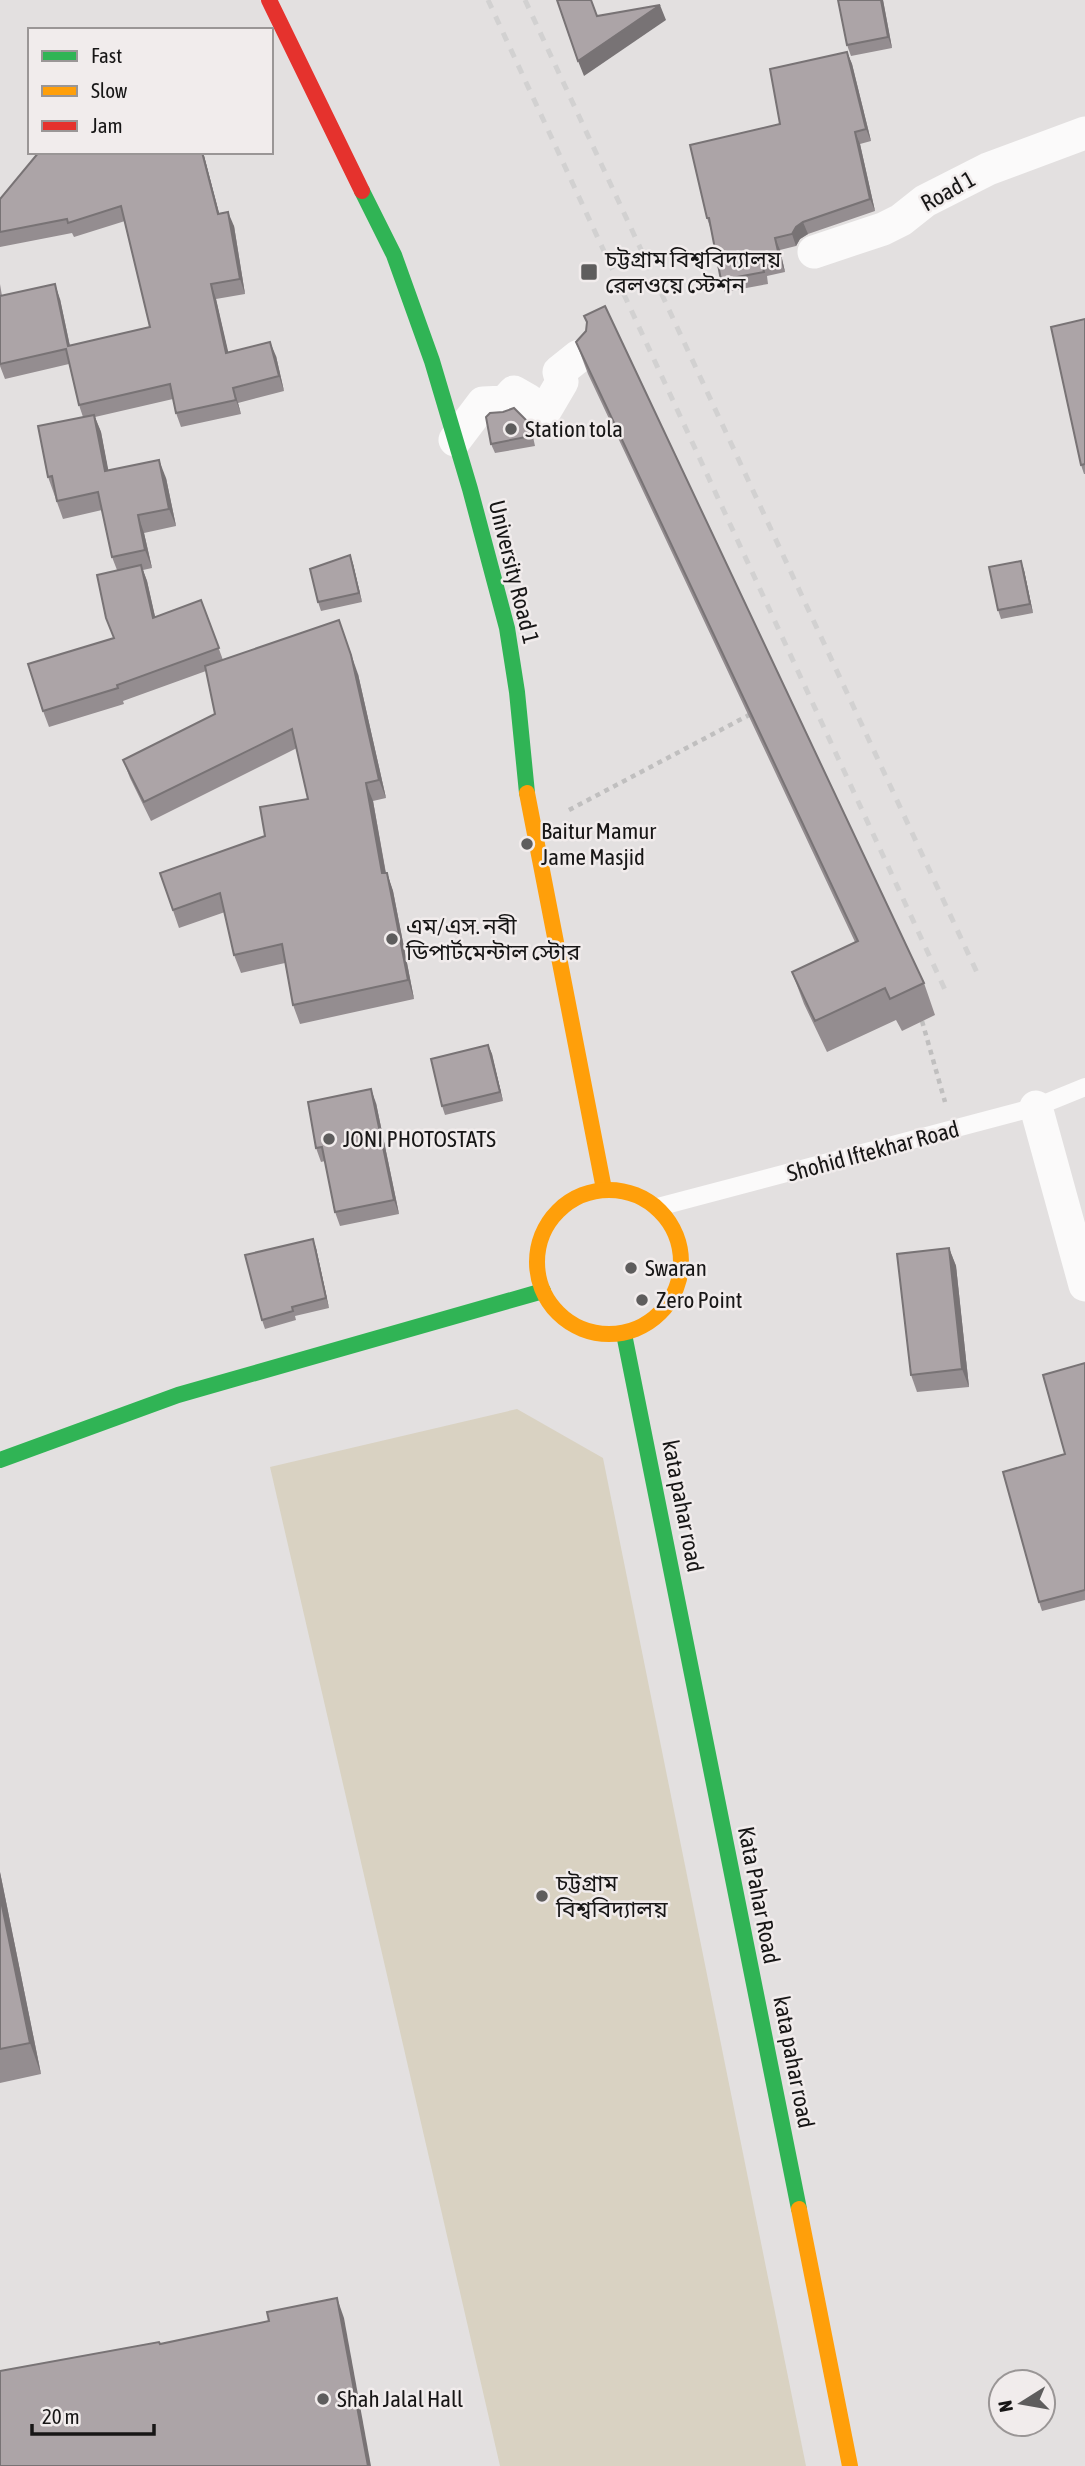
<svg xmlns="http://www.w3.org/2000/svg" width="1085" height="2466" font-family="'Asap Condensed','Noto Sans Bengali',sans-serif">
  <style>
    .green { fill: #d9d2c2 }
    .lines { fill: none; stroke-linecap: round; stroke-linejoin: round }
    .path { stroke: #c0bfbf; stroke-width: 4.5; stroke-dasharray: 5 5; stroke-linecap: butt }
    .lane { stroke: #fbfafa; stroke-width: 18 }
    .street { stroke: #fbfafa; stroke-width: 33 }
    .fast { stroke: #30b455; stroke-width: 16 }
    .slow { stroke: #ff9f0a; stroke-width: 16 }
    .jam { stroke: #e5322d; stroke-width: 16 }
    .rail { stroke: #d2d1d1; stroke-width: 5; stroke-dasharray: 9 9; stroke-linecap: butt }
    .wall { fill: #948d90 }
    .shaded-wall { fill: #787375 }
    .building { fill: #aca4a7; stroke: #787375; stroke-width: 2 }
    .poi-dot { fill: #5e5d5d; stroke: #f1ecec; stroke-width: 2.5 }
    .labels { text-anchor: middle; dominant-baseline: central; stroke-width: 5; stroke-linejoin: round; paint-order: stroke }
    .street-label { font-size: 23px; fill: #171616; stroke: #f1ecec }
    .poi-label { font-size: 23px; fill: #171616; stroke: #f1ecec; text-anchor: start }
  </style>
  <rect width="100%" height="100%" fill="#e3e0e0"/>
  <path class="green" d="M517,1409L603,1458L806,2466H500L270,1467Z"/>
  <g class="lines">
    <g class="path">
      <path d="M569,810L751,714"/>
      <path d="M922,1021L945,1102"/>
    </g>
    <path class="lane" d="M658,1207L1036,1107L1085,1087"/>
    <g class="street">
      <path d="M814,252L883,229L901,220L925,201L988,169L1085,133"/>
      <path d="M455,440L483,403L505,402L514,392L528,400L542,416L562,382L559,372L579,356"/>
      <path d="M1036,1107L1085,1285"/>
    </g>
    <g class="fast">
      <path d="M362,191L394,255L432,361L470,489L507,628L517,692L527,793"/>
      <path d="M624,1334L799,2209"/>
      <path d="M0,1460L178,1395L543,1291"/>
    </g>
    <g class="slow">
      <path d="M527,793L604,1189"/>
      <circle cx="609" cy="1262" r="72"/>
      <path d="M799,2209L850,2466"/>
    </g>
    <path class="jam" d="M269,0L362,191"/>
    <g class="rail">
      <path d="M488,0L947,994"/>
      <path d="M525,0L980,979"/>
    </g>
  </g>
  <g class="wall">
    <path d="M883,0L892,48L851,56L847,45Z"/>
    <path d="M847,52L852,64L871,141L860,144L875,211L808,234L800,239L796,246L780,250L785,272L767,276L768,284L725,292L721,280L711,230L707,218L780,124Z"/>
    <path d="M203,152L219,213L234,226L245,294L216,299L228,353L276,356L284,391L238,403L241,414L181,427L176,413L173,399L95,417L101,432L108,471L166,478L176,526L144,533L152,568L143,570L147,581L155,617L201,600L223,660L358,674L386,798L373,801L386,873H387L393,891L414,999L300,1024L293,1005L285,963L241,973L234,955L225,912L179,928L160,873L265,836L308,799L297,748L151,821L130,778L123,760L215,714L206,671L123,701L124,704L49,727L43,711L114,638L117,570L112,557L102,510L63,519L48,477L83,417L79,405L69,364L5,379L0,366V284L2,296L60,299L70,346L150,327L125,221L74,237L72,233L0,247V199Z"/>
    <path d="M1085,319V474H1084L1081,465Z"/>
    <path d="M576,342L924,983L935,1015L902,1031L896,1020L827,1052L804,1004L792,972L855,942L588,374Z"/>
    <path d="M532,432L535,446L495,453L491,444Z"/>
    <path d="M350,555L353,564L362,602L321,611L318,602Z"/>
    <path d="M1024,570L1033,613L1001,619L998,610Z"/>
    <path d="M488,1045L492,1054L503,1101L445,1115L442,1106Z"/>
    <path d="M376,1103L399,1214L340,1226L335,1212L325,1161L321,1162L316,1148Z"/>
    <path d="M316,1248L329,1308L295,1316L296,1320L265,1329L262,1320Z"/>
    <path d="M949,1248L956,1266L969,1387L917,1392L911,1375Z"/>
    <path d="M1085,1363V1600L1042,1611L1039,1602L1065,1454Z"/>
    <path d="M0,1872L41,2074L0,2083Z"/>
  </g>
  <g class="shaded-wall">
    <path d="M881,0H883L892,48L888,37Z"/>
    <path d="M660,5L666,20L584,76L578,61Z"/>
    <path d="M847,52L852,64L871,141L866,129Z"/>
    <path d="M855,132L860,144L875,211L870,199Z"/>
    <path d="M202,152H203L223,228L218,214Z"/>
    <path d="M228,212L234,226L245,294L240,279Z"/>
    <path d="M803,222L808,234L800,239L796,246L792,234L796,227Z"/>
    <path d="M775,238L780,250L785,272L780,260Z"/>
    <path d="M55,284L60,299L73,361L68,346Z"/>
    <path d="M211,284L216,299L232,368L226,353Z"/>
    <path d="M270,342L276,356L284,391L279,376Z"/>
    <path d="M233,388L238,403L241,414L236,400Z"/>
    <path d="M94,415L101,432L112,489L105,471Z"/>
    <path d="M159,460L166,478L176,526L169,509Z"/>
    <path d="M138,515L144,533L152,568L145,550Z"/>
    <path d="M350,555L353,564L362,602L359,593Z"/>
    <path d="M1021,561L1024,570L1033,613L1030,604Z"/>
    <path d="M141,565L147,581L159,634L153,618Z"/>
    <path d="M339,620L358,674L386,798L379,780Z"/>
    <path d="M366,783L373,801L389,892L382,873Z"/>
    <path d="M387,873L393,891L414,999L408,980Z"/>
    <path d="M488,1045L492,1054L503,1101L500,1092Z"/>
    <path d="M371,1089L376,1103L399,1214L394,1200Z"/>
    <path d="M313,1239L316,1248L329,1308L326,1298Z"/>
    <path d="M949,1248L956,1266L969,1387L962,1369Z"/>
    <path d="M0,1872L41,2074L30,2043L0,1896Z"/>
    <path d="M337,2298L344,2318L371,2466H368Z"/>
  </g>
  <g class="building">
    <path d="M557,0H591L597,16L660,5L578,61Z"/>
    <path d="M838,0H881L888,37L847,45Z"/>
    <path d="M847,52L866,129L855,132L870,199L803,222L796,227L792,234L775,238L780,260L762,264L764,272L721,280L709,218H707L690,145L780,124L770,69Z"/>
    <path d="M39,152H202L218,214L228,212L240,279L211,284L226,353L270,342L279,376L233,388L236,400L176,413L170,384L79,405L66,349L0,364V296L55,284L68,346L150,327L121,206L68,223L67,219L0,232V199Z"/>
    <path d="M605,306L924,983L890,999L885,988L815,1021L792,972L858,941L576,342L586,331L587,322L584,316Z"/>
    <path d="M1085,319V464L1081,465L1051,327Z"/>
    <path d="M514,408L529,423L531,436L491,444L486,417L490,413L503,412Z"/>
    <path d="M94,415L105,471L159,460L169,509L138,515L145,550L112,557L98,492L57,501L52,476L48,477L38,426Z"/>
    <path d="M350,555L359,593L318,602L310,569Z"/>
    <path d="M1021,561L1030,604L998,610L989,567Z"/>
    <path d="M141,565L153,618L201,600L219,648L117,685L118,688L43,711L28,664L114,638L106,618L97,575Z"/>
    <path d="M339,620L351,655L379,780L366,783L382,873H387L408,980L293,1005L282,944L234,955L220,893L173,910L160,873L265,836L260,807L308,799L292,729L144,802L123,760L215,714L205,666Z"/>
    <path d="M488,1045L500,1092L442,1106L431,1059Z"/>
    <path d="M371,1089L394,1200L335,1212L322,1147L316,1148L308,1102Z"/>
    <path d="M313,1239L326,1298L292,1307L293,1311L262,1320L245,1255Z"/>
    <path d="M949,1248L962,1369L911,1375L897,1254Z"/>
    <path d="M1085,1363V1590L1039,1602L1003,1472L1065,1454L1043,1375Z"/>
    <path d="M0,1896L30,2043L0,2049Z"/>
    <path d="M337,2298L368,2466H0V2371L159,2342L160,2344L269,2321L267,2312Z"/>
  </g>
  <g class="poi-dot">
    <rect x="580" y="263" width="18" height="18" rx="3.5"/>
    <circle cx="511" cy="429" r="7"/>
    <circle cx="527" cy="844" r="7"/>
    <circle cx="392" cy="939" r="7"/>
    <circle cx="329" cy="1139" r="7"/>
    <circle cx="631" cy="1268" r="7"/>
    <circle cx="642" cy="1300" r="7"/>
    <circle cx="542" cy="1896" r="7"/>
    <circle cx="323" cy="2399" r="7"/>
  </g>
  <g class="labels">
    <g class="street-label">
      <text transform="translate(948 191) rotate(-29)">Road 1</text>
      <text transform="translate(514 572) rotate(76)">University Road 1</text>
      <text transform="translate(873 1151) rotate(-15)">Shohid Iftekhar Road</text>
      <text transform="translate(683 1506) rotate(79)">kata pahar road</text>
      <text transform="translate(759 1895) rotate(79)">Kata Pahar Road</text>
      <text transform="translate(794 2062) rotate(79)">kata pahar road</text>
    </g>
    <g class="poi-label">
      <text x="605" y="259">চট্টগ্রাম বিশ্ববিদ্যালয়<tspan x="605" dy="26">রেলওয়ে স্টেশন</tspan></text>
      <text x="525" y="429">Station tola</text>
      <text x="541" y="831">Baitur Mamur<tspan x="541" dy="26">Jame Masjid</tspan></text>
      <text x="406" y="926">এম/এস. নবী<tspan x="406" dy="26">ডিপার্টমেন্টাল স্টোর</tspan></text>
      <text x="343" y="1139">JONI PHOTOSTATS</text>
      <text x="645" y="1268">Swaran</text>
      <text x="656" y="1300">Zero Point</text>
      <text x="556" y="1883">চট্টগ্রাম<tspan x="556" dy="26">বিশ্ববিদ্যালয়</tspan></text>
      <text x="337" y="2399">Shah Jalal Hall</text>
    </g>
  </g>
  <rect x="28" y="28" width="245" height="126" fill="#f1ecec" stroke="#9a9696" stroke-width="2"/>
  <rect x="42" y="51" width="35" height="10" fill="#30b455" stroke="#9a9696" stroke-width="2"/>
  <text x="91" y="63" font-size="21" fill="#171616">Fast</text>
  <rect x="42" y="86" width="35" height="10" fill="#ff9f0a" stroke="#9a9696" stroke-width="2"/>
  <text x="91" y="98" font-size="21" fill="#171616">Slow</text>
  <rect x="42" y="121" width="35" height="10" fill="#e5322d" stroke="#9a9696" stroke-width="2"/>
  <text x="91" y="133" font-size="21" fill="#171616">Jam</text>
  <g transform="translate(1022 2403) rotate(259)"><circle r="33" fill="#f1ecec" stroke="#9a9696" stroke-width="2"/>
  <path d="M0-5L12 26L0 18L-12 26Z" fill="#5e5d5d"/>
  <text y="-10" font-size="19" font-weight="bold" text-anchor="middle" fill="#171616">N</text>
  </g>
  <path d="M32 2424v10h122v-10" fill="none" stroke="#171616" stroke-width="3.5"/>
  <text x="42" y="2424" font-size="21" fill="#171616" stroke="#f1ecec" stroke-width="5" paint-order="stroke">20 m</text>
</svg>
